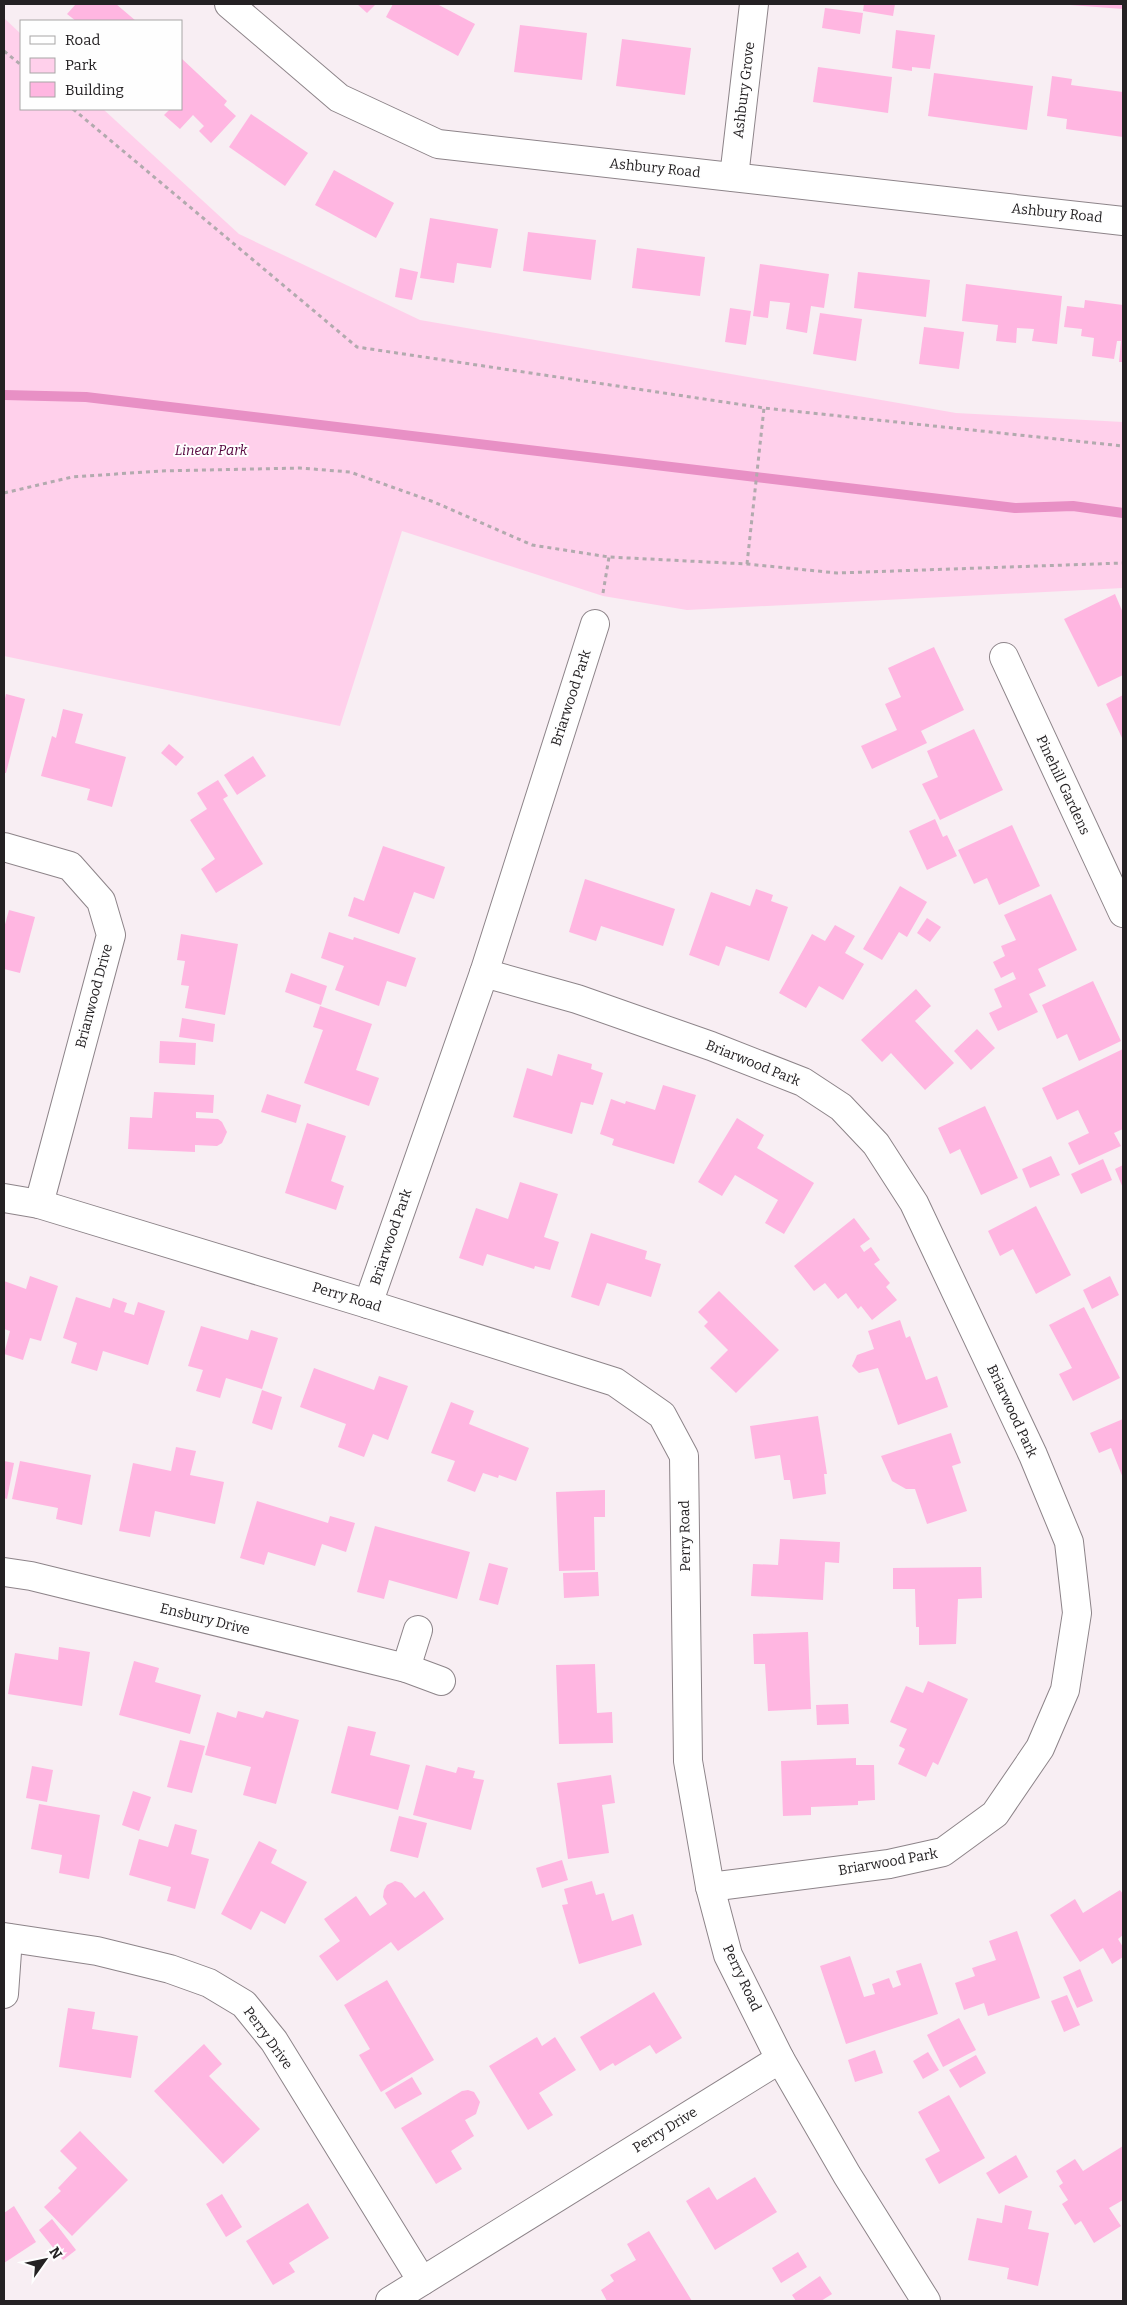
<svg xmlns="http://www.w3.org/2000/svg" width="1127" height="2305" font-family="Bitter,serif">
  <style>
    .green { fill: #ffd0eb }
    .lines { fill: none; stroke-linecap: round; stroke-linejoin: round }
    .stream { stroke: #e890c5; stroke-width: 10 }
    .building { fill: #ffb6e1 }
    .street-casing { stroke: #8d8489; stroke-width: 30 }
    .path { stroke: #b2aaae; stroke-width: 3; stroke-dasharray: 4 4; stroke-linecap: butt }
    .street { stroke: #fff; stroke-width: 28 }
    .labels { text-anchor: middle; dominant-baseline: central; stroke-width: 4; stroke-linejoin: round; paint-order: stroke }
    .street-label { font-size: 14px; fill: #242123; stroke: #fefefe }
    .park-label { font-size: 14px; font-style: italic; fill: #54043d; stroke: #fefefe }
  </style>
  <rect width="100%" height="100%" fill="#f8eef3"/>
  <path class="green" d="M4,18L21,34V109H103L239,234L420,320L956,413L1123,422V588L687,610L603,596L402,531L340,726L4,656Z"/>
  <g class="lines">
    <path class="stream" d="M4,395L86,397L1015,508L1073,506L1123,513"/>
  </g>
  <g class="building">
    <path d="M76,4H116L136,21H76L67,14Z"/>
    <path d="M357,4H376L367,13Z"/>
    <path d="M393,4H437L475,24L458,56L386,17Z"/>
    <path d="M864,4H895L893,16L863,11Z"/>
    <path d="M1070,4H1123V9L1070,5Z"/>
    <path d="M825,8L863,13L860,34L822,28Z"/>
    <path d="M520,25L587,33L582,80L514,72Z"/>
    <path d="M896,30L935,35L930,69L912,67V71L892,68Z"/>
    <path d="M622,39L691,48L685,95L616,86Z"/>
    <path d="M181,58L227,101L224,105L236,116L211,143L199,131L204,126L193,115L180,129L164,115L170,109H181Z"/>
    <path d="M818,67L892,77L888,113L813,102Z"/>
    <path d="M934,73L1033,86L1027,130L928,116Z"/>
    <path d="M1052,76L1072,79L1071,85L1123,92V137L1066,129L1067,119L1047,116Z"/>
    <path d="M251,114L308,153L285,186L229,147Z"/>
    <path d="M334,170L394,203L376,238L315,205Z"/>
    <path d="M430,218L498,229L491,268L457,263L454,283L420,278Z"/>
    <path d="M528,232L596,240L591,280L523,271Z"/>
    <path d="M637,248L705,257L700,296L632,288Z"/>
    <path d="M760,264L829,274L824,308L811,306L807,333L786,329L790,303L770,301L768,318L753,316Z"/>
    <path d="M400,268L418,272L412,300L395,297Z"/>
    <path d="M858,272L930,280L926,317L854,308Z"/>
    <path d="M966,284L1062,296L1057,344L1032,341L1034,329L1017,328L1016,343L996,341L998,325L962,321Z"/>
    <path d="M1085,300L1123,305V362H1119L1121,341H1117L1114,359L1092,356L1094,338L1081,336L1082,329L1064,327L1067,306L1084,308Z"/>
    <path d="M730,308L751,311L746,345L725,342Z"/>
    <path d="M820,313L862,319L856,361L813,354Z"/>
    <path d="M924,327L964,332L959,369L919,364Z"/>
    <path d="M1115,594L1123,613V675L1098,687L1064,619Z"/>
    <path d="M934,647L964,710L921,731L927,743L872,769L861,746L897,730L885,704L901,697L888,668Z"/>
    <path d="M6,694L25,699L6,773H4V703Z"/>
    <path d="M1123,695V740L1106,704Z"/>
    <path d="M63,709L83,714L75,743L126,757L112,807L87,800L90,789L41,776L52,736L56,738Z"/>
    <path d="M974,729L1003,790L940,820L922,784L938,777L927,751Z"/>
    <path d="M169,744L184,757L176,766L161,753Z"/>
    <path d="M253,756L266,776L237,795L224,775Z"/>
    <path d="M218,780L228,796L223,799L263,864L216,893L201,869L215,859L190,820L207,809L197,793Z"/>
    <path d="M935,819L943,837L947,835L957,856L927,870L909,831Z"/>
    <path d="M1012,825L1040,886L999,905L987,878L974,884L958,850Z"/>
    <path d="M383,846L445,867L434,899L414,892L399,934L348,916L354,897L364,901Z"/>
    <path d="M585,879L675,909L663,946L601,926L596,941L569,932Z"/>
    <path d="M900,886L927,902L907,937L899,932L882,960L863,949Z"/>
    <path d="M756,889L773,895L771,901L788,907L769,961L726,946L719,966L689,955L711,892L750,906Z"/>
    <path d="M1051,894L1077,950L1038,969L1046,986L1029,994L1038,1012L998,1031L989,1013L1002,1007L994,989L1016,979L1013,972L1001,978L993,962L1005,956L1001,946L1016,940L1004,915Z"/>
    <path d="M9,910L35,917L20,973L4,969V928Z"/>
    <path d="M927,918L941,927L930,942L917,933Z"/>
    <path d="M835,925L855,936L845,953L864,964L843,1000L819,986L806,1008L779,993L812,934L825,941Z"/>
    <path d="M329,932L353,940L354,937L416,958L406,987L387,981L379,1006L335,990L344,966L321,958Z"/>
    <path d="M181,934L238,944L225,1015L185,1008L189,986L181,985L185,961L177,960Z"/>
    <path d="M291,973L327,986L321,1005L285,992Z"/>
    <path d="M1093,981L1121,1041L1079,1061L1067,1034L1057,1039L1042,1005Z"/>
    <path d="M916,989L931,1006L915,1021L954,1063L925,1090L891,1053L882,1062L861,1040Z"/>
    <path d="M320,1006L372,1024L356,1070L379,1078L369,1106L304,1083L323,1030L313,1027Z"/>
    <path d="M182,1018L215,1024L213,1042L179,1037Z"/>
    <path d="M977,1029L995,1048L971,1070L954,1051Z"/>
    <path d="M160,1041L196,1043L195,1065L159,1063Z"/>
    <path d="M1123,1049V1129L1114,1133L1121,1146L1079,1165L1068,1143L1089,1133L1078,1110L1057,1120L1042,1088Z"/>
    <path d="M558,1054L592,1064L591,1069L603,1073L593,1105L581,1102L572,1134L513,1117L527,1068L552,1076Z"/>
    <path d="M663,1085L696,1095L674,1164L612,1145L614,1139L600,1134L611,1099L625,1104L626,1101L655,1110Z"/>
    <path d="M154,1092L214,1095L213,1113L196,1112V1118L218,1119L222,1122L227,1132L222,1143L217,1146L195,1145V1152L128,1149L130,1117L152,1118Z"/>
    <path d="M267,1094L301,1105L296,1123L261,1112Z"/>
    <path d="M985,1106L1018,1178L981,1195L960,1149L950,1154L938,1128Z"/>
    <path d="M737,1118L764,1135L757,1148L814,1183L784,1234L765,1223L778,1200L735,1175L722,1196L698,1182Z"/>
    <path d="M307,1123L346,1136L331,1181L344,1186L336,1210L285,1193Z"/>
    <path d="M1051,1156L1060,1175L1030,1188L1022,1169Z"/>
    <path d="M1103,1159L1112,1180L1081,1194L1071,1174Z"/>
    <path d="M1123,1165V1188L1115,1169Z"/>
    <path d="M520,1182L558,1194L544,1237L559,1242L550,1270L535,1266L534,1269L487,1254L483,1266L459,1258L476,1208L508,1219Z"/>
    <path d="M1036,1206L1071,1275L1036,1294L1013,1249L1000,1256L988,1231Z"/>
    <path d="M854,1218L870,1239L860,1246L864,1252L871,1247L880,1260L874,1264L890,1283L886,1287L897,1300L872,1320L861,1306L858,1309L846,1293L838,1299L825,1283L814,1291L794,1266Z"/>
    <path d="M591,1233L647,1251L645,1259L661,1264L651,1297L607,1283L599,1306L571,1297Z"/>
    <path d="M30,1276L58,1286L41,1341L30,1338L23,1360L4,1354L10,1331L4,1329V1281L26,1289Z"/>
    <path d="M1110,1276L1119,1295L1092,1309L1083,1290Z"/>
    <path d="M719,1291L779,1350L736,1393L710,1368L728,1350L704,1326L708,1322L698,1312Z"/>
    <path d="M76,1297L110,1308L113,1298L127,1303L124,1312L134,1315L138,1302L165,1311L148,1365L103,1351L97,1371L71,1363L77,1343L63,1338Z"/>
    <path d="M1084,1307L1120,1378L1073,1401L1059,1374L1072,1368L1049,1325Z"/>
    <path d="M900,1320L906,1338L910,1336L926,1380L937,1376L948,1407L898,1425L878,1368L859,1373L852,1366L857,1355L874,1349L868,1331Z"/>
    <path d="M201,1326L248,1340L251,1330L278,1338L262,1389L226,1378L220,1398L196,1391L203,1370L188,1366Z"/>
    <path d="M314,1368L374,1390L379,1376L408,1386L388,1440L373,1434L364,1457L338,1447L346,1424L300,1407Z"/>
    <path d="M262,1390L282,1397L272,1430L252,1423Z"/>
    <path d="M451,1402L474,1411L469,1424L529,1448L516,1481L499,1475L498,1478L483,1473L475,1492L447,1481L455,1461L431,1453Z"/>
    <path d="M818,1416L827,1474H824L826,1494L793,1499L790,1480H784L780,1455L755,1459L750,1426Z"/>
    <path d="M1123,1419V1478L1111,1448L1099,1453L1090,1433Z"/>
    <path d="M951,1433L961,1463L952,1466L967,1511L927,1524L915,1489H906L892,1481L881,1456Z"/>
    <path d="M176,1447L196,1451L190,1475L224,1482L215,1524L155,1511L150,1537L119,1531L133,1463L171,1471Z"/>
    <path d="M4,1461L14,1463L7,1499L4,1498Z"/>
    <path d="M20,1461L91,1475L82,1525L56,1519L58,1508L12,1499Z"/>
    <path d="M605,1490V1517H594L595,1570L559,1571L556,1492Z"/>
    <path d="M257,1501L328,1523L330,1516L355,1523L346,1552L322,1544L315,1566L268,1552L264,1565L240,1558Z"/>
    <path d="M375,1526L470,1552L457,1599L389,1580L384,1599L357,1592Z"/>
    <path d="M780,1539L840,1542L839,1563L825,1562L823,1600L751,1596L753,1564L778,1565Z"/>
    <path d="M489,1563L508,1568L498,1605L479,1600Z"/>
    <path d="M981,1567L982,1598L958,1599L956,1644L919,1645V1627H916L915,1589H893V1568Z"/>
    <path d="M598,1572L599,1596L564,1598L563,1573Z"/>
    <path d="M808,1632L811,1709L768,1711L765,1664H754L753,1634Z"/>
    <path d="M59,1647L90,1652L82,1706L8,1694L15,1653L58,1660Z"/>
    <path d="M134,1661L159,1668L155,1682L201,1695L190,1734L119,1715Z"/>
    <path d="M595,1664L597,1713L612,1712L613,1743L559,1744L556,1665Z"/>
    <path d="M928,1681L968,1699L938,1765L933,1762L926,1777L898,1764L905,1749L899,1746L907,1729L890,1722L906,1686L923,1693Z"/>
    <path d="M848,1704L849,1724L817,1725L816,1705Z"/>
    <path d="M238,1711L263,1718L266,1711L299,1720L276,1804L243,1795L251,1767L205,1755L217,1712L236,1718Z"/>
    <path d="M348,1726L376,1732L370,1755L410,1765L398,1810L331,1793Z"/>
    <path d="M180,1740L205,1746L192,1793L167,1787Z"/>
    <path d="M856,1758V1765H874L875,1800L858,1801V1805L811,1807V1815L783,1816L781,1761Z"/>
    <path d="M426,1765L456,1773L458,1767L475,1771L473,1778L484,1780L471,1830L413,1815Z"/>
    <path d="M32,1766L53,1770L47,1802L26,1798Z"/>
    <path d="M611,1775L615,1803L602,1805L609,1853L568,1859L557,1783Z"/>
    <path d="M133,1791L151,1797L139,1831L122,1825Z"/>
    <path d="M39,1804L100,1815L89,1879L59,1873L62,1855L31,1849Z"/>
    <path d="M399,1816L427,1823L418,1858L390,1851Z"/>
    <path d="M175,1824L197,1830L191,1854L209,1859L195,1909L167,1901L171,1887L129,1875L139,1839L168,1847Z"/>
    <path d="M259,1841L277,1850L271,1863L307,1882L285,1924L261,1911L251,1930L221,1914Z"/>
    <path d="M562,1860L568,1880L542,1888L536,1868Z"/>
    <path d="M395,1881L402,1883L415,1898L424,1891L444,1919L398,1951L391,1942L337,1981L319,1956L340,1941L324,1919L356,1896L370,1916L387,1904L383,1897L384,1890L387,1885Z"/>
    <path d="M592,1881L596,1895L604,1893L612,1921L633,1914L642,1945L579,1964L562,1905L568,1904L564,1889Z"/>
    <path d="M1120,1890L1123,1894V1935L1118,1939L1123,1947V1957L1112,1964L1103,1948L1080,1962L1050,1915L1075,1899L1083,1913Z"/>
    <path d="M1017,1931L1040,1998L988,2016L984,2003L964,2010L955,1983L975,1976L972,1968L996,1960L989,1941Z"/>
    <path d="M850,1956L864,1997L875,1994L872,1984L889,1978L893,1988L901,1985L896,1971L921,1963L938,2014L846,2044L820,1966Z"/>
    <path d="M1080,1969L1093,2001L1077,2008L1063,1977Z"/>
    <path d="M387,1980L434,2060L381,2092L359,2055L370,2049L344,2005Z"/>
    <path d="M654,1992L682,2038L656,2054L650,2045L615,2066L613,2063L600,2071L580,2037Z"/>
    <path d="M1067,1995L1080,2025L1064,2032L1051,2001Z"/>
    <path d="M68,2008L95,2012L92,2029L138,2036L131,2078L59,2067Z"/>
    <path d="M959,2018L976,2050L943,2067L927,2035Z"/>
    <path d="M537,2037L542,2046L555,2037L576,2070L539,2093L553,2115L528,2130L489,2066Z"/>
    <path d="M204,2044L222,2064L209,2076L260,2129L223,2164L154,2091Z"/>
    <path d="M875,2050L883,2073L855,2082L848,2060Z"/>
    <path d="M928,2052L939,2070L923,2079L913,2061Z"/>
    <path d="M976,2055L986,2073L960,2088L949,2070Z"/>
    <path d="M412,2077L422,2094L395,2109L385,2093Z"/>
    <path d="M468,2090L474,2092L480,2102L476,2114L465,2120L474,2136L451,2151L462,2169L436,2184L401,2128L462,2091Z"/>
    <path d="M949,2095L985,2158L939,2184L925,2159L940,2151L918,2112Z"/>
    <path d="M80,2131L128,2180L72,2236L44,2207L61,2191L58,2188L77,2168L60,2151Z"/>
    <path d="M1123,2146V2200L1109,2208L1121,2226L1094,2243L1081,2221L1075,2225L1062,2204L1068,2200L1059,2186L1063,2183L1056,2171L1075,2159L1083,2171Z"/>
    <path d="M1016,2155L1028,2177L999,2194L986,2173Z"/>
    <path d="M755,2177L777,2212L715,2250L686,2201L709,2187L717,2200Z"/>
    <path d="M222,2194L242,2227L226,2237L206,2204Z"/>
    <path d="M308,2203L329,2238L289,2263L295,2272L273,2285L246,2241Z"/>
    <path d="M1005,2205L1032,2211L1028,2229L1049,2233L1038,2286L1007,2279L1009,2268L968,2260L977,2218L1002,2223Z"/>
    <path d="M14,2206L36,2242L4,2263V2213Z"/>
    <path d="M52,2219L76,2250L63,2260L39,2230Z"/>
    <path d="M649,2231L692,2301H607L601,2290L614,2281L610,2275L636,2260L627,2244Z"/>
    <path d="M798,2252L807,2267L781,2283L772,2268Z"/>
    <path d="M820,2276L832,2294L821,2301H796L792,2295Z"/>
  </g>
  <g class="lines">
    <g class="street-casing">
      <g id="street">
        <path d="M229,4L339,98L438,144L1123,221"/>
        <path d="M734,177L754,4"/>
        <path d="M1004,657L1123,913"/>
        <path d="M4,847L70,866L101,901L111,935L39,1204"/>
        <path d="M484,973L577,999L711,1046L803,1082L841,1107L876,1144L914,1203L1033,1455L1069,1542L1077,1613L1065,1690L1040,1748L995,1814L943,1852L889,1864L710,1887"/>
        <path d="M4,1198L39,1204L368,1304L615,1382L662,1415L684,1456L688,1761L710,1887L728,1955L780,2059L847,2175L926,2301"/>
        <path d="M368,1304L484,973L595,624"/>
        <path d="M4,1572L31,1576L406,1668L441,1681"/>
        <path d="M406,1668L418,1630"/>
        <path d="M4,1937L97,1951L170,1969L209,1983L244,2004L274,2041L422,2281"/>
        <path d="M4,1994L8,1938"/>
        <path d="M390,2301L780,2059"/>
      </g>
    </g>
    <g class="path">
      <path d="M4,51L21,65"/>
      <path d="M73,109L357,347L764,408L1123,446"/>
      <path d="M4,493L72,477L160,471L300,468L350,472L434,502L532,545L609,557L747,564L837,573L1123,563"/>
      <path d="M747,564L764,408"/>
      <path d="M603,593L609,557"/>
    </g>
    <use href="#street" class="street"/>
  </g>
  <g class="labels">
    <g class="street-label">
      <text transform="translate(744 90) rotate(-83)">Ashbury Grove</text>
      <text transform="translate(655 168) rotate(6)">Ashbury Road</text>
      <text transform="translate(1057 213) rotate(6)">Ashbury Road</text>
      <text transform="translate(571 698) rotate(-72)">Briarwood Park</text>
      <text transform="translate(1063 785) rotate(65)">Pinehill Gardens</text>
      <text transform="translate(94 996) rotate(-75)">Brianwood Drive</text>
      <text transform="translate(753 1063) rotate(22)">Briarwood Park</text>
      <text transform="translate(391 1237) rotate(-71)">Briarwood Park</text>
      <text transform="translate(347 1297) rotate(17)">Perry Road</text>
      <text transform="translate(1012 1411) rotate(65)">Briarwood Park</text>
      <text transform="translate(685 1536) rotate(-91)">Perry Road</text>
      <text transform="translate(205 1619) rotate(14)">Ensbury Drive</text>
      <text transform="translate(888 1862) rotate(-10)">Briarwood Park</text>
      <text transform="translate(742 1978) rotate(65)">Perry Road</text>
      <text transform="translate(268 2038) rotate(54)">Perry Drive</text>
      <text transform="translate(665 2130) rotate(-32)">Perry Drive</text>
    </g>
    <g class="park-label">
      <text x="211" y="450">Linear Park</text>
    </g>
  </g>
  <rect width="1127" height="2305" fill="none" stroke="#242123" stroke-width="10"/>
  <rect x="20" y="20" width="162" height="90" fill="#fefefe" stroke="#a7a6a6"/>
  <rect x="30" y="36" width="25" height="8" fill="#ffffff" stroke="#a7a6a6"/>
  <text x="65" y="45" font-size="15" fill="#242123">Road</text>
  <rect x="30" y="58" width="25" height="15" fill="#ffd0eb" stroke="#a7a6a6"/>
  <text x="65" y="70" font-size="15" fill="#242123">Park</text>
  <rect x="30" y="82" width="25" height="15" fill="#ffb6e1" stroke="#a7a6a6"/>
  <text x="65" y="95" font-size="15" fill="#242123">Building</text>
  <g transform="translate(45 2260) rotate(57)" stroke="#fefefe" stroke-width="4" paint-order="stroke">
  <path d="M0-4L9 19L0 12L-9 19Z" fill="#242123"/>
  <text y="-8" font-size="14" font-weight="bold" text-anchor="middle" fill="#242123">N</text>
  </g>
</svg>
